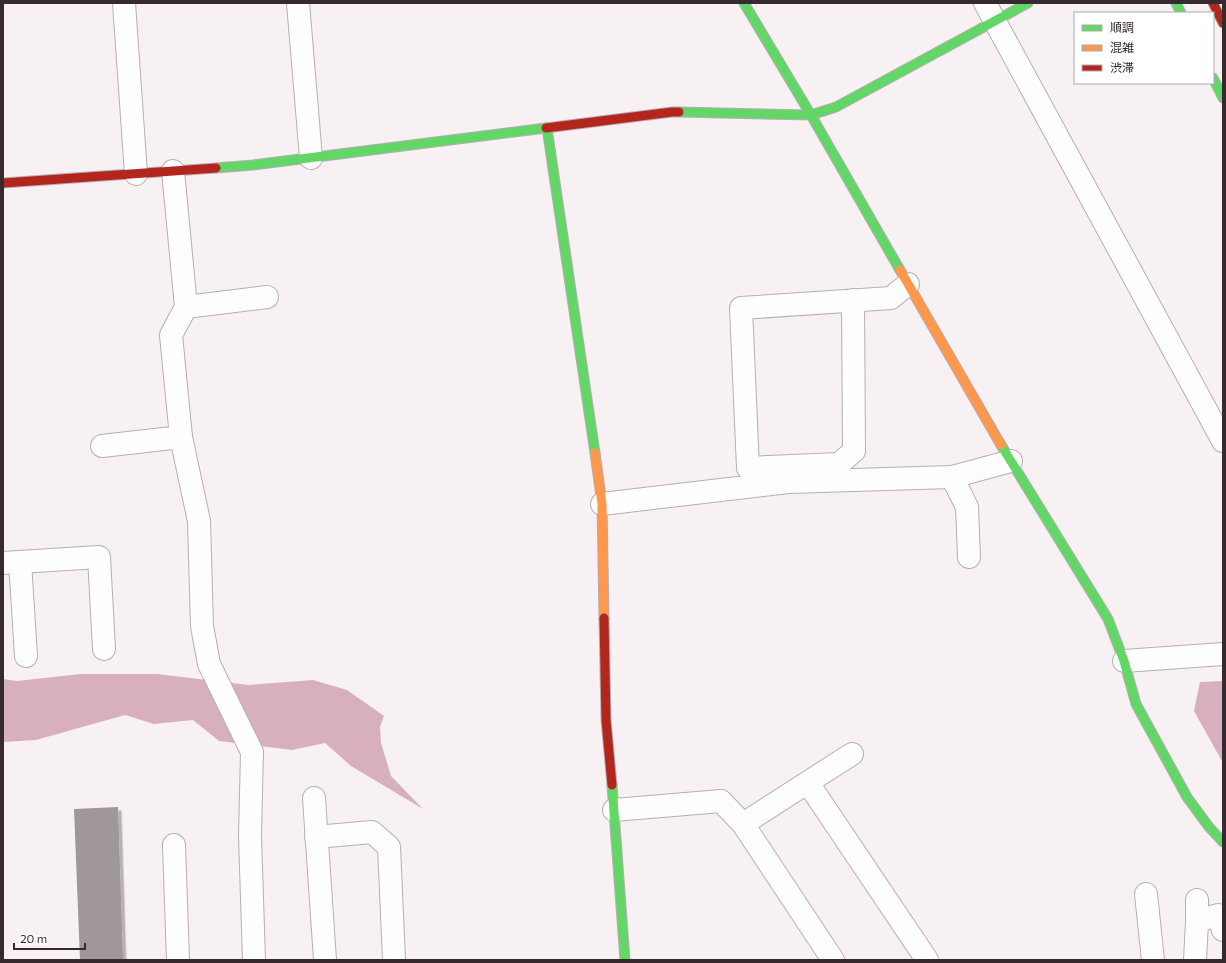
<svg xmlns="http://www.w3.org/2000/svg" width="1226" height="963" font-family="Commissioner,'Noto Sans JP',sans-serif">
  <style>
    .water { fill: #d7afbe }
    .building { fill: #9f979a; filter: url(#shadow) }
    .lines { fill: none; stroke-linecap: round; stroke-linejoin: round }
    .street-casing { stroke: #b8aeb2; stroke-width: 24 }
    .fast-casing { stroke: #b8aeb2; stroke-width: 11 }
    .slow-casing { stroke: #b8aeb2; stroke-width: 11 }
    .jam-casing { stroke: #b8aeb2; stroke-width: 11 }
    .street { stroke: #fefdfd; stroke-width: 22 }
    .fast { stroke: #63d668; stroke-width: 9 }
    .slow { stroke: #ff974d; stroke-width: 9 }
    .jam { stroke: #b3261e; stroke-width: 9 }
  </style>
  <defs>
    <filter id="shadow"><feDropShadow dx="3.5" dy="3.5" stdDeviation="0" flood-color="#0004"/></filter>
  </defs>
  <rect width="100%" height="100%" fill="#f8f1f3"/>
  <g class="water">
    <path d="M81,674H157L249,685L313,680L347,690L384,716L380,727L381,743L391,776L423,809L351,766L325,743L292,750L219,741L193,720L154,724L125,715L36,740L3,742V679L17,681Z"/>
    <path d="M1223,681V763L1194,711L1200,682Z"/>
  </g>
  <path class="building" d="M118,807L123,960H80L74,809Z"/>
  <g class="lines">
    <g class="street-casing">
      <g id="street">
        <path d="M124,3L136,174"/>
        <path d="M298,3L311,158"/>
        <path d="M985,3L1223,441"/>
        <path d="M853,300L854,451L839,464L748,468L741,308L891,298L908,284"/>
        <path d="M186,307L267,297"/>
        <path d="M181,437L199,521L202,626L209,664L252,752L250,836L254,960"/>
        <path d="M102,446L181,437L171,335L186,307L173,171"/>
        <path d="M952,477L967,507L969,557"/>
        <path d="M602,504L788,482L952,477L1011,461"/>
        <path d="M20,562L26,656"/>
        <path d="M3,563L99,557L104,649"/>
        <path d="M1124,661L1223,654"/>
        <path d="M808,783L927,960"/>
        <path d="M314,798L325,960"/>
        <path d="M614,810L721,801L743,824L833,960"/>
        <path d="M743,824L852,754"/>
        <path d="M316,837L372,832L389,847L394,960"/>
        <path d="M174,845L178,960"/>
        <path d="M1146,894L1153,960"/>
        <path d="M1197,921L1218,915L1223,930"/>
        <path d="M1195,960L1197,921V900"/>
      </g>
    </g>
    <g class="fast-casing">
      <g id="fast">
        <path d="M744,3L811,115L900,270"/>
        <path d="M1176,3L1181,13"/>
        <path d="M1213,78L1223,98"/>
        <path d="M679,112L811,115L836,107L1028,3"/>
        <path d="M547,128L595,453"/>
        <path d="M216,168L253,165L546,128"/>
        <path d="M1001,445L1108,619L1124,661L1136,704L1187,797L1209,827L1223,842"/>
        <path d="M612,785L625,960"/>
      </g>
    </g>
    <g class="slow-casing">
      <g id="slow">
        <path d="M900,270L1001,445"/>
        <path d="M595,453L602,504L604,618"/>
      </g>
    </g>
    <g class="jam-casing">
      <g id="jam">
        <path d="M1213,3L1223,23"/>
        <path d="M546,128L672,112H679"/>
        <path d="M3,183L216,168"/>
        <path d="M604,618L606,720L612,785"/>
      </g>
    </g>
    <use href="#street" class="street"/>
    <use href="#fast" class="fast"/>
    <use href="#slow" class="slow"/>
    <use href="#jam" class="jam"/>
  </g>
  <rect width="1226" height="963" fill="none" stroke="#362a2f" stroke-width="8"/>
  <rect x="1074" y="12" width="140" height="72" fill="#ffffff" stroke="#afaaac"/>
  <rect x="1082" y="25" width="20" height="6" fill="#63d668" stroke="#afaaac"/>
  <text x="1110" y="32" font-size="12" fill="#362a2f">順調</text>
  <rect x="1082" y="45" width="20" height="6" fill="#ff974d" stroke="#afaaac"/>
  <text x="1110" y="52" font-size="12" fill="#362a2f">混雑</text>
  <rect x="1082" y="65" width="20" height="6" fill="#b3261e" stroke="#afaaac"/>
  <text x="1110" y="72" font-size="12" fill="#362a2f">渋滞</text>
  <path d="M14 943v6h71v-6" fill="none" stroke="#362a2f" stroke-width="2"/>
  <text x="20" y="943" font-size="12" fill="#362a2f" stroke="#ffffff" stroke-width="3" paint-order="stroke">20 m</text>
</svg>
